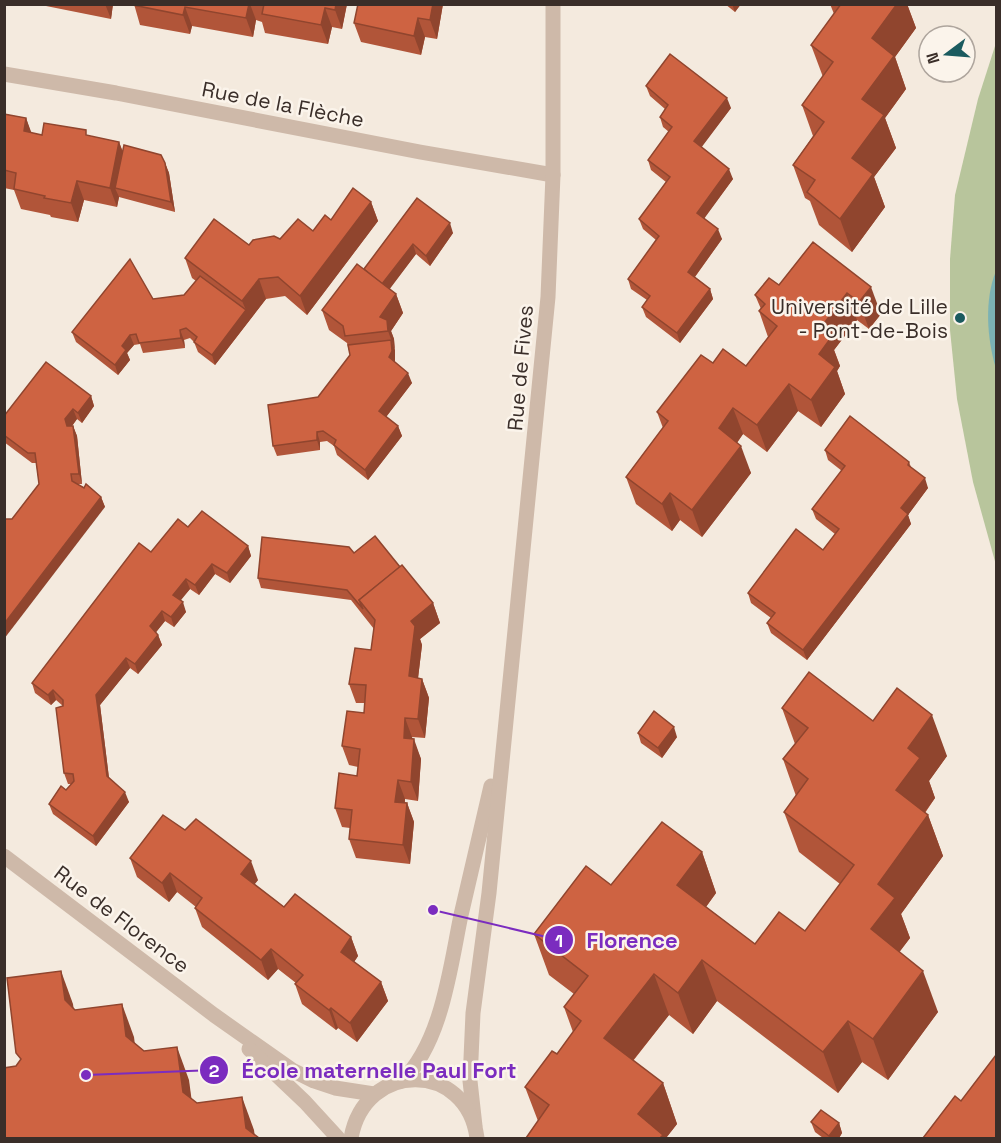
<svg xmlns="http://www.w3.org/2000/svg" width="1001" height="1143" font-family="'Space Grotesk',sans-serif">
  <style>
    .green { fill: #b8c59c }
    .water { fill: #7bb2b4 }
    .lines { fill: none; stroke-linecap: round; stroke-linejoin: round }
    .street { stroke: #ceb9a9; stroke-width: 15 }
    .wall { fill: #b15539 }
    .shaded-wall { fill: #90452e }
    .building { fill: #ce6342; stroke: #90452e; stroke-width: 1.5 }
    .poi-dot { fill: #1b5b5f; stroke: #fbf4eb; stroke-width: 2 }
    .labels { text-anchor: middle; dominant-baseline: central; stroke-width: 5; stroke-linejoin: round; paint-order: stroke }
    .street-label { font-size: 21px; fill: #3a2e29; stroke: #fbf4eb }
    .poi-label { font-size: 21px; fill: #3a2e29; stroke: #fbf4eb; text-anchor: end }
    .leader { fill: none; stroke: #7b2cbf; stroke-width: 2 }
    .callout-dot { fill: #7b2cbf; stroke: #fbf4eb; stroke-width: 2 }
    .mark-label { font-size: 18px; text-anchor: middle; font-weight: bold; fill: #fff }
    .callout-label { font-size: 22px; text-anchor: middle; font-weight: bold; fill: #7b2cbf; stroke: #fbf4eb; stroke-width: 5; stroke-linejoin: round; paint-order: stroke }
  </style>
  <rect width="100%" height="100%" fill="#f4eade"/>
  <path class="green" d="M996,43V565L973,482L957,399L950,330V259L955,195L978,99Z"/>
  <path class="water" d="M996,271V369C987,339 984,300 996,271Z"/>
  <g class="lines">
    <g class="street">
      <path d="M4,74L116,93L420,152L553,175"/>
      <path d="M4,856L214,1015L292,1070L314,1081L335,1088L374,1094"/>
      <path d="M249,1049L305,1102L338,1138"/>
      <path d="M402,1081C442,1042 450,968 461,915C471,872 481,829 491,786"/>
      <path d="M475,1126L470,1081L473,1013L489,893L548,297L553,175V4"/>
      <path d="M351,1138C365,1060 467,1061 477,1138"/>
    </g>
  </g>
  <g class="wall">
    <path d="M36,4H113L111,19Z"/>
    <path d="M134,4H347L342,29L332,27L328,44L265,33L262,22L256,20L253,37L192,26L190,34L140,25Z"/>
    <path d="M443,4L437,39L425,37L421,55L361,42L354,23Z"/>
    <path d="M725,4H741L735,12Z"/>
    <path d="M830,4H907L916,28L895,57L906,89L885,118L896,148L874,177L885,207L852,252L819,225L810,201L805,198L793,165L813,136L802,105L823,77L811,45L834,14Z"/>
    <path d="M646,86L731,108L701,147L733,179L704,218L722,239L695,277L710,289L713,299L680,343L646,317L642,307L647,300L631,289L628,279L656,240L643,229L639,219L666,182L651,170L648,160L669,132L663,127L660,117L665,109L650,96Z"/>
    <path d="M4,114L26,118L31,133L42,135L88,136L119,142L123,152L165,163L169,173L175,212L119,197L117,207L84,200L78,222L51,217L50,215L21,209L14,190L4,188Z"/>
    <path d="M417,198L453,233L430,266L416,254L389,289L396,294L403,313L391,331L394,339L395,362L412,383L386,417L398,426L402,436L368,480L337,455L334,446L327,441L320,442V450L277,456L273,446L318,397L350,355L347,343L329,330L322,310L364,269Z"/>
    <path d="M371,202L378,221L307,315L285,296L266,299L215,365L198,352L194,342L190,338L184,340L185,348L143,353L140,344L134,345L127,353L130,360L118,375L76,342L72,332L184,295L196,281L192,278L185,258L280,239L313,231L331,220Z"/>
    <path d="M813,242L881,314L869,329L857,320L834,350L840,366L837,371L845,394L821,427L798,411L767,452L743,434L737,443L751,473L702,537L680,520L672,531L636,504L626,477L663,428L657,412L746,366L768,337L759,311L761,309L755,295L779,285Z"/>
    <path d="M91,396L94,406L82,423L77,419L72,426H73L77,436L82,484H78L101,497L105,507L12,519L39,484L36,463H32L4,442V416Z"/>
    <path d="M825,450L909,462L911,467L928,488L908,515L911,524L807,660L771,633L767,623L771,618L751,603L748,593L823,550L835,534L816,519L812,509L842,471L828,460Z"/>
    <path d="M188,527L248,546L251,556L230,583L215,574L199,595L190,589L180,600L186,612L174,627L165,621L156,632L158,635L162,645L138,674L130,668L100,705L109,778L129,802L96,846L53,814L49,804L66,790L72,784H68L64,773L63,706L56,700L51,705L35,693L32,683L151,552Z"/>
    <path d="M354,553L400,567L433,603L440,623L420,639L422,645L418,678L422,679L429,698L425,738L412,737L421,759L418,801L405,799V803H407L414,822L410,864L356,858L349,839L350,828L342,827L335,808L357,776L358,767L349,765L342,746L364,713L365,703H356L349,684L371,650L374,629L351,600L261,588L258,578Z"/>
    <path d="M782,708L873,721L947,756L929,781L935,798L925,813L928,815L943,856L901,914L910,938L899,952L938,1012L888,1080L862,1062L838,1093L717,1001L693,1034L669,1015L633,1061L663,1083L677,1124L666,1138H526L538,1121L525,1087L557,1054L573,1032L564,1007L574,994L549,975L534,934L611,885L702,852L716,893L706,907L755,944L805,931L840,884L799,852L784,812L796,796L783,759L795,744Z"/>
    <path d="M638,733L677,737L662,758L641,743Z"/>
    <path d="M130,858L258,880L254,884L284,907L351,937L358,956L354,962L381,982L388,1001L357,1042L338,1028L336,1030L302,1004L295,984L296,983L278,969L268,980L202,927L195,908L196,907L177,892L169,902L137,877Z"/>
    <path d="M811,1122L839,1123L842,1133L839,1138H823L815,1132Z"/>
  </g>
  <g class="shaded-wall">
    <path d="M105,4H113L111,19Z"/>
    <path d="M249,4H250L256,20L253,37L246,18Z"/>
    <path d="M336,4H347L342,29L335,10Z"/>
    <path d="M433,4H443L437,39L430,20Z"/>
    <path d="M732,4H741L735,12Z"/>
    <path d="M892,4H907L916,28L895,57L906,89L885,118L896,148L874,177L885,207L852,252L840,219L862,99L872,38Z"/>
    <path d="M185,7L192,26L190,34L183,15Z"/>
    <path d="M325,8L332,27L328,44L321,25Z"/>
    <path d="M418,18L425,37L421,55L414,36Z"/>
    <path d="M727,98L731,108L698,152L694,141Z"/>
    <path d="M26,118L33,137L24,131Z"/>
    <path d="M119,142L126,161L115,188L119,197L117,207L110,188Z"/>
    <path d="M165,163L169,173L175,212L171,202Z"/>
    <path d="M729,169L733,179L701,223L697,213Z"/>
    <path d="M77,181L84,200L78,222L71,203Z"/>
    <path d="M371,202L378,221L307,315L300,296Z"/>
    <path d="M450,223L453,233L430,266L426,256Z"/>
    <path d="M718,229L722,239L691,282L688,272Z"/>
    <path d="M413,244L416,254L383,298L379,288Z"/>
    <path d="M259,279L266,299L215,365L212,355L246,310L242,301Z"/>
    <path d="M871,287L881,314L869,329L859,302Z"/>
    <path d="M710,289L713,299L680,343L677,333Z"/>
    <path d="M847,293L857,320L834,350L840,366L837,371L845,394L821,427L811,400L819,354V330Z"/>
    <path d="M396,294L403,313L391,331L394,339L395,350L388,331L380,317Z"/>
    <path d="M180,330L184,340L185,348L181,338Z"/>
    <path d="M130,335L134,345L127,353L130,360L118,375L115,365L122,346Z"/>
    <path d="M391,340L395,350V361L392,367L389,357Z"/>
    <path d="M408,373L412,383L383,421L379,411Z"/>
    <path d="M789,384L798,411L767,452L757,425Z"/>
    <path d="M91,396L94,406L82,423L78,413Z"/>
    <path d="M733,408L743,434L728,455L719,428Z"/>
    <path d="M73,409L77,419L69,430L67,426L65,419Z"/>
    <path d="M73,426L77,436L82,484L79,474Z"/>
    <path d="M398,426L402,436L368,480L365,470Z"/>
    <path d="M317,432L320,442V450L317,440Z"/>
    <path d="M741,446L751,473L702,537L692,510Z"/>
    <path d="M925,478L928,488L908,515L911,524L807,660L803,650L901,508Z"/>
    <path d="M670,493L680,520L672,531L662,504Z"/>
    <path d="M101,497L105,507L4,639V624Z"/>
    <path d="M248,546L251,556L230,583L227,573Z"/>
    <path d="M212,564L215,574L199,595L195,585Z"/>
    <path d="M186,579L190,589L177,605L173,595Z"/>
    <path d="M183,602L186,612L174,627L171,617Z"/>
    <path d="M433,603L440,623L420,639L422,645L416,695L409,676L411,621Z"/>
    <path d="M162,611L165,621L153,636L150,626Z"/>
    <path d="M158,635L162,645L138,674L135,664Z"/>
    <path d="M126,658L130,668L100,705L110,786L107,776L96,695Z"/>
    <path d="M422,679L429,698L425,738L418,719Z"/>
    <path d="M53,690L56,700L51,705L48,695Z"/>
    <path d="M932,715L947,756L929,781L935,798L911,831L896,790L908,748Z"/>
    <path d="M405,718L412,737L411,757L404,738Z"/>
    <path d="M674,727L677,737L662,758L658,748Z"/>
    <path d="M414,739L421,759L418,801L411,782Z"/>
    <path d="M398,780L405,799L402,821L395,802Z"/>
    <path d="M125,792L129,802L96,846L93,836Z"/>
    <path d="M407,803L414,822L410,864L403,845Z"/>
    <path d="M928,815L943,856L901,914L910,938L886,970L871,929L878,884Z"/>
    <path d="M702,852L716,893L692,926L677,885Z"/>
    <path d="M251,861L258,880L248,893L241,874Z"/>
    <path d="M170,873L177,892L169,902L162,883Z"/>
    <path d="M351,937L358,956L348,971L341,952Z"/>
    <path d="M271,949L278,969L268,980L261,960Z"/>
    <path d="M702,960L717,1001L693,1034L678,993Z"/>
    <path d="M61,971L73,1004L77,1033L65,1000Z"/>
    <path d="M923,971L938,1012L888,1080L873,1039Z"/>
    <path d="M654,974L669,1015L618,1079L604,1038Z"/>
    <path d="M381,982L388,1001L357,1042L350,1023Z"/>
    <path d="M122,1004L134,1037L138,1069L126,1036Z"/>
    <path d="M331,1008L338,1028L336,1030L329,1010Z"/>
    <path d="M848,1021L862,1062L838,1093L823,1052Z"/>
    <path d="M177,1047L189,1080L195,1125L183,1092Z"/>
    <path d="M663,1083L677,1124L666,1138H647L638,1114Z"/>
    <path d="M242,1097L254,1130L255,1138L246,1128Z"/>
    <path d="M839,1123L842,1133L839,1138H830L829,1136Z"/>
  </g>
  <g class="building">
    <path d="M134,4H249L246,18L185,7L183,15L133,5Z"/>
    <path d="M264,4H336L335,10L325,8L321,25L262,14Z"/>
    <path d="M358,4H433L430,20L418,18L414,36L354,23Z"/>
    <path d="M841,4H897L872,38L894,56L862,99L884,115L852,158L873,174L840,219L807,192L815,180L793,165L824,122L802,105L833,62L811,45Z"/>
    <path d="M670,54L727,98L694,141L729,169L697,213L718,229L688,272L710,289L677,333L642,307L650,296L628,279L659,236L639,219L670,177L648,160L672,127L660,117L668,105L646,86Z"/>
    <path d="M4,114L26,118L24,131L42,135L44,123L86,130V135L119,142L110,188L77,181L71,203L44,198L45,196L14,189L16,173L4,170Z"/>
    <path d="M124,145L161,155L165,163L171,202L115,188Z"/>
    <path d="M353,188L371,202L300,296L278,277L259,279L242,301L185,258L214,219L249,245L253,240L274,236L280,239L298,219L313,231L325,215L331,220Z"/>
    <path d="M417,198L450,223L426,256L413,244L382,284L364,269Z"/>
    <path d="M813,242L871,287L859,302L847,293L819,330L830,339L819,354L835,367L811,400L789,384L757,425L733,408L719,428L741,446L692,510L670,493L662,504L626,477L668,421L657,412L701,355L713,363L723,349L746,366L777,326L759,311L765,304L755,295L769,278L779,285Z"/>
    <path d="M130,259L153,299L184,295L200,276L246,310L212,355L194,342L197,337L186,328L180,330L181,338L139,343L136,334L130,335L122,346L126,350L115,365L72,332Z"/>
    <path d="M357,264L396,294L380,317L387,320L388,331L345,336L343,326L322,310Z"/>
    <path d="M391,340L392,351L389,357L408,373L379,411L398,426L365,470L334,445L336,440L323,431L317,432V440L273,446L268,405L318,397L350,355L348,345Z"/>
    <path d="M46,362L91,396L78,413L73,409L65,419L67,426H73L79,474H71L72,481L84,488L86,484L101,497L4,624V519H12L39,484L35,453H28L4,435V416Z"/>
    <path d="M850,416L909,462L908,465L925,478L901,508L908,514L803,650L767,623L775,613L748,593L796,529L823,550L839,529L812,509L845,466L825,450Z"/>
    <path d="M202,511L248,546L227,573L212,564L195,585L186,579L173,595L183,602L171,617L162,611L150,626L158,635L135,664L126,658L96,695L107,776L125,792L93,836L49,804L61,786L66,790L74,781L73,774L64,773L56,708L63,706V700L53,690L48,695L32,683L139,543L151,552L178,519L188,527Z"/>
    <path d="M375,536L400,567L359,600L363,609L347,590L258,578L262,537L349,547L354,553Z"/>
    <path d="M402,565L433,603L411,621L415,626L409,676L422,679L418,719L405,718L404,738L414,739L411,782L398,780L395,802L407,803L403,845L349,839L352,810L335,808L339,773L357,776L360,749L342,746L347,711L364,713L366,685L349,684L355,648L371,650L375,620L359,600Z"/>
    <path d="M809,672L873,721L897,688L932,715L908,748L920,758L896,790L928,815L878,884L895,898L871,929L923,971L873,1039L848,1021L823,1052L702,960L678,993L654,974L604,1038L663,1083L638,1114L663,1135L660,1138H526L549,1105L525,1087L552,1051L557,1054L581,1021L564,1007L588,976L534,934L586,866L611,885L662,822L702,852L677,885L755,944L779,912L805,931L854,865L784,812L808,779L783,759L808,728L782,708Z"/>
    <path d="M654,711L674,727L658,748L638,733Z"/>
    <path d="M163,815L185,830L196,819L251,861L241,874L284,907L295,894L351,937L341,952L381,982L350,1023L331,1008L329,1010L295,984L303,975L271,949L261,960L195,908L202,898L170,873L162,883L130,858Z"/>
    <path d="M61,971L65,1000L75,1010L122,1004L126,1036L144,1051L177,1047L183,1092L197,1103L242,1097L246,1128L259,1138H4V1068L16,1066L21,1059L16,1053L7,978Z"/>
    <path d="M996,1055V1138H923L955,1096L961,1101Z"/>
    <path d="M821,1110L839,1123L829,1136L811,1122Z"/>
  </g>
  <circle class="poi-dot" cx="960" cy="318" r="6"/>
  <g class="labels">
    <g class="street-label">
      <text transform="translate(283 104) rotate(11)">Rue de la Flèche</text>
      <text transform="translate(520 368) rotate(-85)">Rue de Fives</text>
      <text transform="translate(122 919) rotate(37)">Rue de Florence</text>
    </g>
    <g class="poi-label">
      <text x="948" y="306">Université de Lille<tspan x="948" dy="24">- Pont-de-Bois</tspan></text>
    </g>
  </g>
  <path class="leader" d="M433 910L559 940M86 1075L214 1070"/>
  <g class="callout-dot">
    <circle cx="433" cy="910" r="6"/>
    <circle cx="86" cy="1075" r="6"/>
    <circle cx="559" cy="940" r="15"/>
    <circle cx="214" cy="1070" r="15"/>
  </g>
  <g class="mark-label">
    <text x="559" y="947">1</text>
    <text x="214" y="1077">2</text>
  </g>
  <g class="callout-label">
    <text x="632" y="948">Florence</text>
    <text x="379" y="1078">École maternelle Paul Fort</text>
  </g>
  <rect width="1001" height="1143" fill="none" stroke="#3a2e29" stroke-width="12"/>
  <g transform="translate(947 54) rotate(254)"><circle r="28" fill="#fbf4eb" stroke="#aea59d" stroke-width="1.5"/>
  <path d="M0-4.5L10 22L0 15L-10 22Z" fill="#1b5b5f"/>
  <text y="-9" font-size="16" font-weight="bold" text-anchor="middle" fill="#3a2e29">N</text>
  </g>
</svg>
